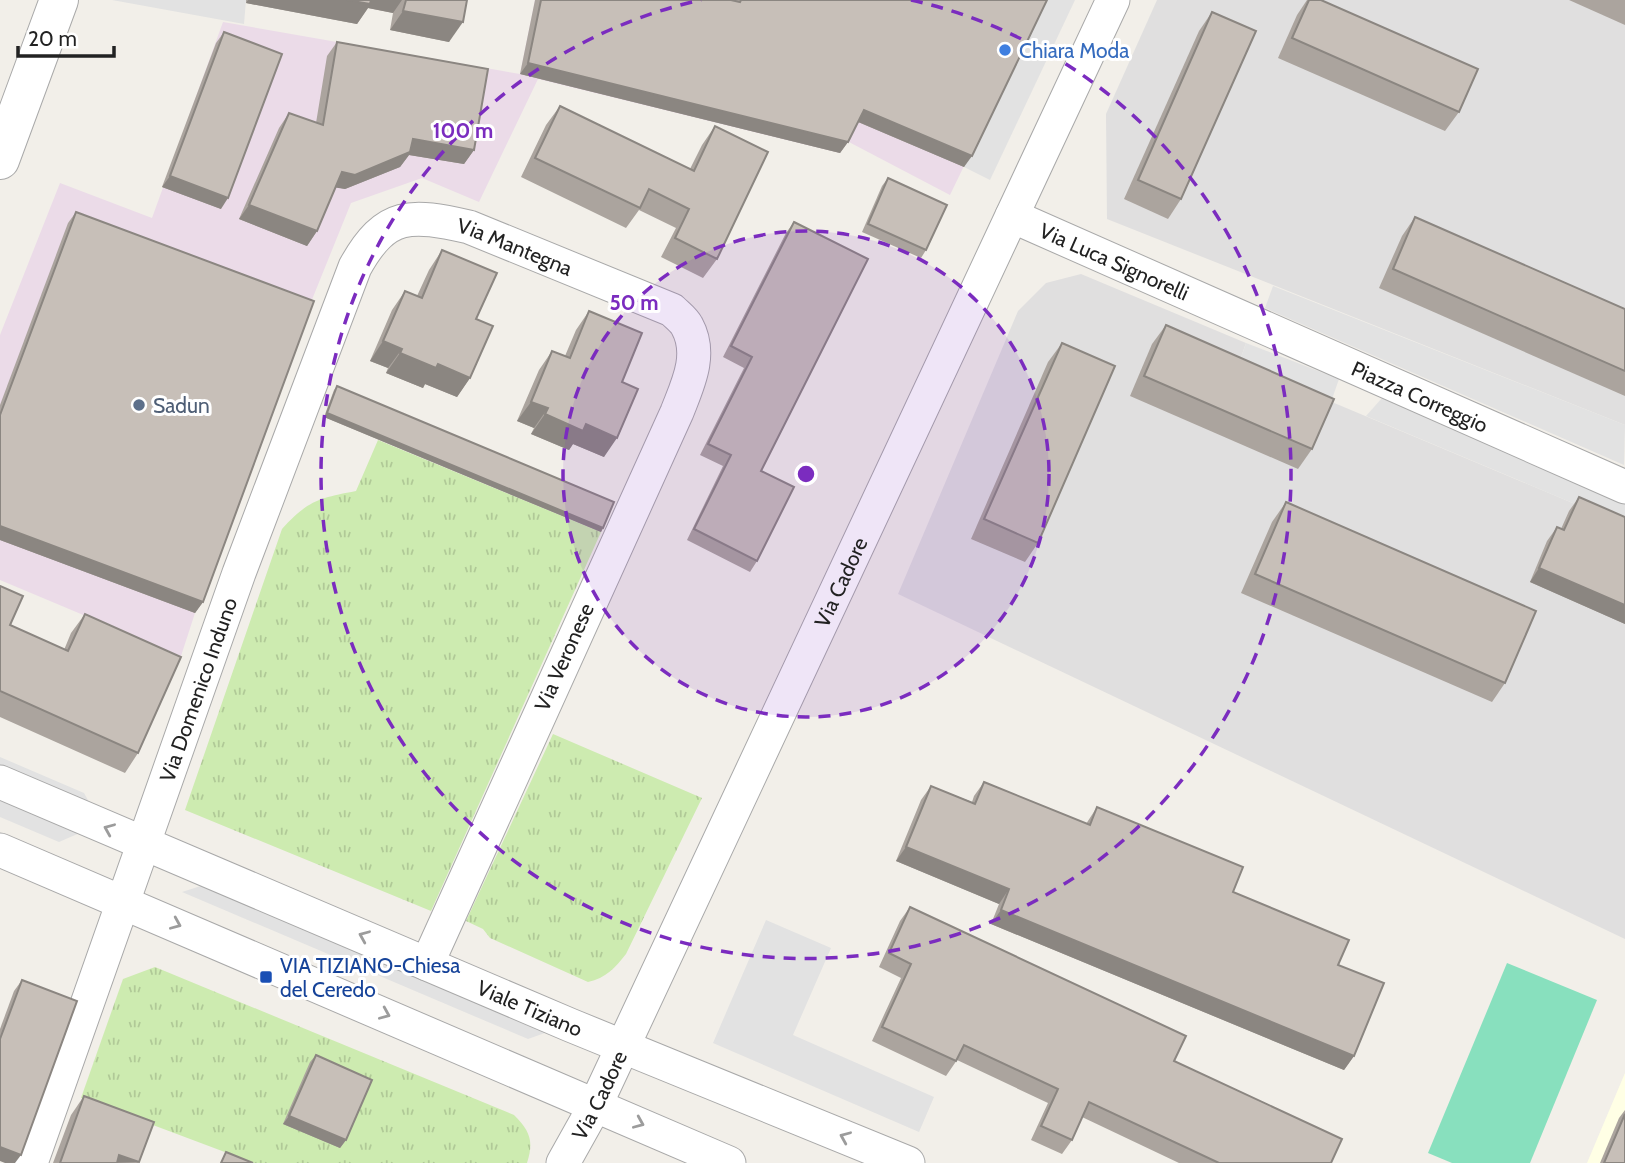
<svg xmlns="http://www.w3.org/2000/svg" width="1625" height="1163" font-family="Cabin,sans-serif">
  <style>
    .residential { fill: #e0dfdf }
    .industrial { fill: #ebdbe8 }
    .education { fill: #ffffe5 }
    .grass { fill: url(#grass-tufts) }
    .pitch { fill: #88e0be }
    .parking { fill: #e2e2e2 }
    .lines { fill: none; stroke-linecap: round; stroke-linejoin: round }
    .minor-casing { stroke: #a9a9a9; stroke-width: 35 }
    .tertiary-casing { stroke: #a9a9a9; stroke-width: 40 }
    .minor { stroke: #fff; stroke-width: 33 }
    .tertiary { stroke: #fff; stroke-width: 38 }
    .wall { fill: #aba49e }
    .shaded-wall { fill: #8b8681 }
    .building { fill: #c7bfb8; stroke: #8b8681; stroke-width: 2 }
    .oneway { stroke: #9c9c9c }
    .ring { fill: none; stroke: #7b2cbf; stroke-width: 3.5; stroke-dasharray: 12 9 }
    .shop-dot { fill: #3f7fe0; stroke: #fff; stroke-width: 2.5 }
    .service-dot { fill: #5c6f8a; stroke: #fff; stroke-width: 2.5 }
    .transit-dot { fill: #1a4fb4; stroke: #fff; stroke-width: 2.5 }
    .labels { text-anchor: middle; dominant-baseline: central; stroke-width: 6; stroke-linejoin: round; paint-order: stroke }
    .shop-label { font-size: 21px; fill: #366cbe; stroke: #fff; text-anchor: start }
    .street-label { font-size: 21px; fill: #222; stroke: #fff }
    .service-label { font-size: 21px; fill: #4e5e75; stroke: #fff; text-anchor: start }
    .transit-label { font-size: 21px; fill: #164399; stroke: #fff; text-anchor: start }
    .centre { fill: #7b2cbf; stroke: #fff; stroke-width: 3.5 }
    .ring-label { font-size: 21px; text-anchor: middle; font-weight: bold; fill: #7b2cbf; stroke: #fff; stroke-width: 6; stroke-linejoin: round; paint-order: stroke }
  </style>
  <defs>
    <pattern id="grass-tufts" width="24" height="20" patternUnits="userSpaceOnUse" patternTransform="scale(1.75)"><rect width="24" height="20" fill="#cdebb0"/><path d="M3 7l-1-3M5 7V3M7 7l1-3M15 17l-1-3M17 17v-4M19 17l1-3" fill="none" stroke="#b0c997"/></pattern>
  </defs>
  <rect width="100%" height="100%" fill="#f2efe9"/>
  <g class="residential">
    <path d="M1157,0H1625V425L1107,219L1106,114Z"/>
    <path d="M1081,274L1246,343L1239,363L1625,525V939L898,594L1018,311L1046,283Z"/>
  </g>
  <path class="industrial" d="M535,0H1044L950,195L847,141L840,153L538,79L479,202L422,178L351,203L307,312L195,613L181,656L0,580V335L60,183L152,218L223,22L520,74Z"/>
  <path class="education" d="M1625,1073V1163H1587Z"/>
  <g class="grass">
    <path d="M378,440L601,532L431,911L185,810L282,529C308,500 320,498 356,491Z"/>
    <path d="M553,734L702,798L626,954C615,968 606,978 588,982L490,938L483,929L466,921Z"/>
    <path d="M155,967L514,1115C530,1131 534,1141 527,1163H254L81,1098L123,979Z"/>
  </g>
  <path class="pitch" d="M1507,963L1597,1000L1530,1163H1452L1428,1153Z"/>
  <g class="parking">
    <path d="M112,0H246L244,24Z"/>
    <path d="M1044,0H1075L990,180L964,167Z"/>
    <path d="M1273,286L1625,425L1624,465L1265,308Z"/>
    <path d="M1246,343L1339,379L1331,402L1239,363Z"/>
    <path d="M1382,398L1625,504V525L1366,416Z"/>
    <path d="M0,757L84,793L96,815L0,774Z"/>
    <path d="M0,797L82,832L59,842L0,817Z"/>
    <path d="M207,884L556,1029L528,1039L182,892Z"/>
    <path d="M766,920L831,948L793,1035L934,1097L919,1132L713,1043Z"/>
  </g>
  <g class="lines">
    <g class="minor-casing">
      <g id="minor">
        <path id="s1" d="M1012,216L1625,487"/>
        <path id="s2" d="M0,782L570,1025L908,1163"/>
        <path d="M0,850L729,1163"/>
        <path id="s3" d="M31,1163L239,573L355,267C386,211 411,214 469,227L672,310C677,315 684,320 687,326C703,355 687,386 677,412L427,964"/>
        <path id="s4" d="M563,1163L596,1104L1113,0"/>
      </g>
    </g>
    <g class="tertiary-casing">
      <path id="tertiary" d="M0,160L59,0"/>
    </g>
    <use href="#minor" class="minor"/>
    <use href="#tertiary" class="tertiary"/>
  </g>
  <g class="wall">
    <path d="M246,0H467L449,42L390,30L393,13L368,8L357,24L246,3Z"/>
    <path d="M535,0H731L736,1V0H1047L964,167L858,122L848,142L840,153L520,74Z"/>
    <path d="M1307,0H1321L1459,112L1445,131L1278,58L1297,15Z"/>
    <path d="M1569,0H1625V25Z"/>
    <path d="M1212,12L1181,199L1168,219L1124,199L1199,31Z"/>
    <path d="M224,32L221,209L162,187L216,43Z"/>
    <path d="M337,42L474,150L464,164L409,155L400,167L345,189L336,187L317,231L307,246L239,219L279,128L289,113L316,123L327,56Z"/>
    <path d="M560,106L690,169L702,145L715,126L717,259L703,278L661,257L676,228L639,210L626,228L521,177L546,125Z"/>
    <path d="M888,178L926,250L921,258L862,232L882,186Z"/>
    <path d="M76,212L203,602L195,613L0,540V405L68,223Z"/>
    <path d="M1415,217L1625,309V396L1379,288L1402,236Z"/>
    <path d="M794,222L761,471L757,561L750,572L687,540L723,466L700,455L744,368L723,357L786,233Z"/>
    <path d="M442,250L476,319L470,378L457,397L425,384L423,388L386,373L388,368L370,361L392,310L405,291L417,296L429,270Z"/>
    <path d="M589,311L622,382L604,457L573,444L569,450L531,434L534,428L517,421L539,370L552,351L565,356L576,330Z"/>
    <path d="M1166,325L1312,449L1298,469L1130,396L1152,344Z"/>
    <path d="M1062,343L1038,543L1025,562L971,539L1048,362Z"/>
    <path d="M337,386L603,528L601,532L324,417L334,390Z"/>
    <path d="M1579,497L1625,517V624L1530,582L1547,541L1557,527L1561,529L1569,511Z"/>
    <path d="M1286,502L1505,683L1492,702L1241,593L1272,522Z"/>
    <path d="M0,586L10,625L64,650L71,633L85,614L138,753L125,773L0,717Z"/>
    <path d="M984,782L1086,824L1097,807L1233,892L1338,965L1354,1056L1344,1070L991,924L999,904L896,861L921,800L931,786L972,802L974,796Z"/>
    <path d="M910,907L1174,1061L1331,1163H1179L1082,1117L1072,1140L1062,1154L1031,1140L1048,1103L957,1060L946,1076L872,1041L901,978L879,967L900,921Z"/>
    <path d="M22,980L0,1161V1029L14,991Z"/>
    <path d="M316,1055L346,1140L340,1148L283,1124L310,1062Z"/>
    <path d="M84,1096L154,1122L138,1163H53L71,1115Z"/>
    <path d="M1625,1110V1163H1600L1619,1118Z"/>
  </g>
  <g class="shaded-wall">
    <path d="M248,0H402L393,13L368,8L357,24L246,3Z"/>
    <path d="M403,11L463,22L449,42L390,30Z"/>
    <path d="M528,63L848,142L840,153L520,74Z"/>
    <path d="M864,110L972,156L964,167L856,121Z"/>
    <path d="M413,139L474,150L464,164L409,155L400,167L345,189L332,187L342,172Z"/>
    <path d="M170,176L228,198L221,209L162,187Z"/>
    <path d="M249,205L317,231L307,246L239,219Z"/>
    <path d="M383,341L402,349L388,368L370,361Z"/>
    <path d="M400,353L438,364L470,378L457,397L425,384L423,388L386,373Z"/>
    <path d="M531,402L548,408L534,428L517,421Z"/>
    <path d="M327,413L603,528L601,532L324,417Z"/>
    <path d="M545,414L586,424L617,438L604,457L573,444L569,450L531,434Z"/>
    <path d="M0,526L203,602L195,613L0,540Z"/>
    <path d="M1539,568L1625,605V624L1530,582Z"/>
    <path d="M906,847L1009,889L999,904L896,861Z"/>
    <path d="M1001,910L1354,1056L1344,1070L991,924Z"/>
    <path d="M289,1116L346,1140L340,1148L283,1124Z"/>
    <path d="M0,1147L21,1155L15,1163H5L0,1161Z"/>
    <path d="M119,1155L139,1162L114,1163Z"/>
  </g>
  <g class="building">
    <path d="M347,0H371L370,4Z"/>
    <path d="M406,0H467L463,22L403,11Z"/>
    <path d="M541,0H731L740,2L741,0H1047L972,156L864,110L848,142L528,63Z"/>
    <path d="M1309,0H1321L1478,69L1459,112L1292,38Z"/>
    <path d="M1212,12L1256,31L1181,199L1138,180Z"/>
    <path d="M224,32L282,54L228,198L170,176Z"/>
    <path d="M337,42L488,69L474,150L413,139L410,152L355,175L342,172L317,231L249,205L289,113L323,125Z"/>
    <path d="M560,106L694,171L715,126L768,152L717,259L675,238L689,209L649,189L640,208L535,158Z"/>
    <path d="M888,178L947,205L926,250L868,224Z"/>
    <path d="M76,212L314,301L203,602L0,526V415Z"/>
    <path d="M1415,217L1625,309V371L1393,269Z"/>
    <path d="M794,222L868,259L761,471L794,487L757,561L694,529L731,455L708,444L752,357L731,346Z"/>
    <path d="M442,250L497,273L476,319L493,326L470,378L438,364L436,368L400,353L402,349L383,341L405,291L422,298Z"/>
    <path d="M589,311L642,333L622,382L638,389L617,438L586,424L583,431L545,414L548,408L531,402L552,351L570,358Z"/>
    <path d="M1166,325L1334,399L1312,449L1144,376Z"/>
    <path d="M1062,343L1115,366L1038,543L984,519Z"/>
    <path d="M337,386L614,502L603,528L327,413Z"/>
    <path d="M1579,497L1625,517V605L1539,568L1557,527L1564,530Z"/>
    <path d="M1286,502L1536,611L1505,683L1255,574Z"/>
    <path d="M0,586L23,596L10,625L68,651L85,614L181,657L138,753L0,691Z"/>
    <path d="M984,782L1090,825L1097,807L1243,867L1233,892L1349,940L1338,965L1384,983L1354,1056L1001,910L1009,889L906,847L931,786L975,804Z"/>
    <path d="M910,907L1186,1036L1174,1061L1342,1139L1331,1163H1219L1089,1102L1072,1140L1041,1126L1058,1089L964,1045L956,1061L882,1027L911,964L889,953Z"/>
    <path d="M22,980L77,1001L21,1155L0,1147V1039Z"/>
    <path d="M316,1055L372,1080L346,1140L289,1116Z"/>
    <path d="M84,1096L154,1122L139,1162L119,1155L117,1163H60Z"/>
    <path d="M1625,1114V1163H1604Z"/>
    <path d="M226,1152L253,1163H221Z"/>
  </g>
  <defs><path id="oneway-chevron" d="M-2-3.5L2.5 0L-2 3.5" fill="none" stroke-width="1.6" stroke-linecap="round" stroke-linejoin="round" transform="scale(1.75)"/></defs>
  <g class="oneway">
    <use href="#oneway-chevron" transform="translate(109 829) rotate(-157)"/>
    <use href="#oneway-chevron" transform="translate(176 924) rotate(23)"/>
    <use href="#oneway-chevron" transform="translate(364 936) rotate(-157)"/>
    <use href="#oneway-chevron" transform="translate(385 1014) rotate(23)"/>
    <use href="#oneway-chevron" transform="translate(639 1123) rotate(23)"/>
    <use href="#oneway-chevron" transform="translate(845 1137) rotate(-157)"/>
  </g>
  <circle cx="806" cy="474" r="243" fill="#7b2cbf" fill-opacity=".12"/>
  <g class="ring">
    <circle cx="806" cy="474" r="243"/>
    <path d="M911 0A485 485 0 1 1 701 0"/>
  </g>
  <circle class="shop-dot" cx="1005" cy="50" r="7"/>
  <circle class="service-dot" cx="139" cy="405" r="7"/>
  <rect class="transit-dot" x="259" y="970" width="14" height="14" rx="3.5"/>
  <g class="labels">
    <g class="shop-label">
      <text x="1019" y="50">Chiara Moda</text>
    </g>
    <g class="street-label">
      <text stroke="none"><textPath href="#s3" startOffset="1138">Via Mantegna</textPath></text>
      <text stroke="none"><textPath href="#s1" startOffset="112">Via Luca Signorelli</textPath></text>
      <text stroke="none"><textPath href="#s1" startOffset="446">Piazza Correggio</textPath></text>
      <text stroke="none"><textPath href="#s4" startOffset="644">Via Cadore</textPath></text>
      <text transform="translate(564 657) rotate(-66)">Via Veronese</text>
      <text stroke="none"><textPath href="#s3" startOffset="502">Via Domenico Induno</textPath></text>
      <text stroke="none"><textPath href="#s2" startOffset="576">Viale Tiziano</textPath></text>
      <text stroke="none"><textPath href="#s4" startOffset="77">Via Cadore</textPath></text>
    </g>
    <g class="service-label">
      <text x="153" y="405">Sadun</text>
    </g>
    <g class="transit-label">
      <text x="280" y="965">VIA TIZIANO-Chiesa<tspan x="280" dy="24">del Ceredo</tspan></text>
    </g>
  </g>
  <circle cx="806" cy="474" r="10" class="centre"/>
  <g class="ring-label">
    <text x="463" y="138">100 m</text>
    <text x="634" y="310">50 m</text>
  </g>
  <path d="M18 46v10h96v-10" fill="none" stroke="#222222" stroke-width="3.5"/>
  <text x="28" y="46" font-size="21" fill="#222222" stroke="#ffffff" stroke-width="5" paint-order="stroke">20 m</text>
</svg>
